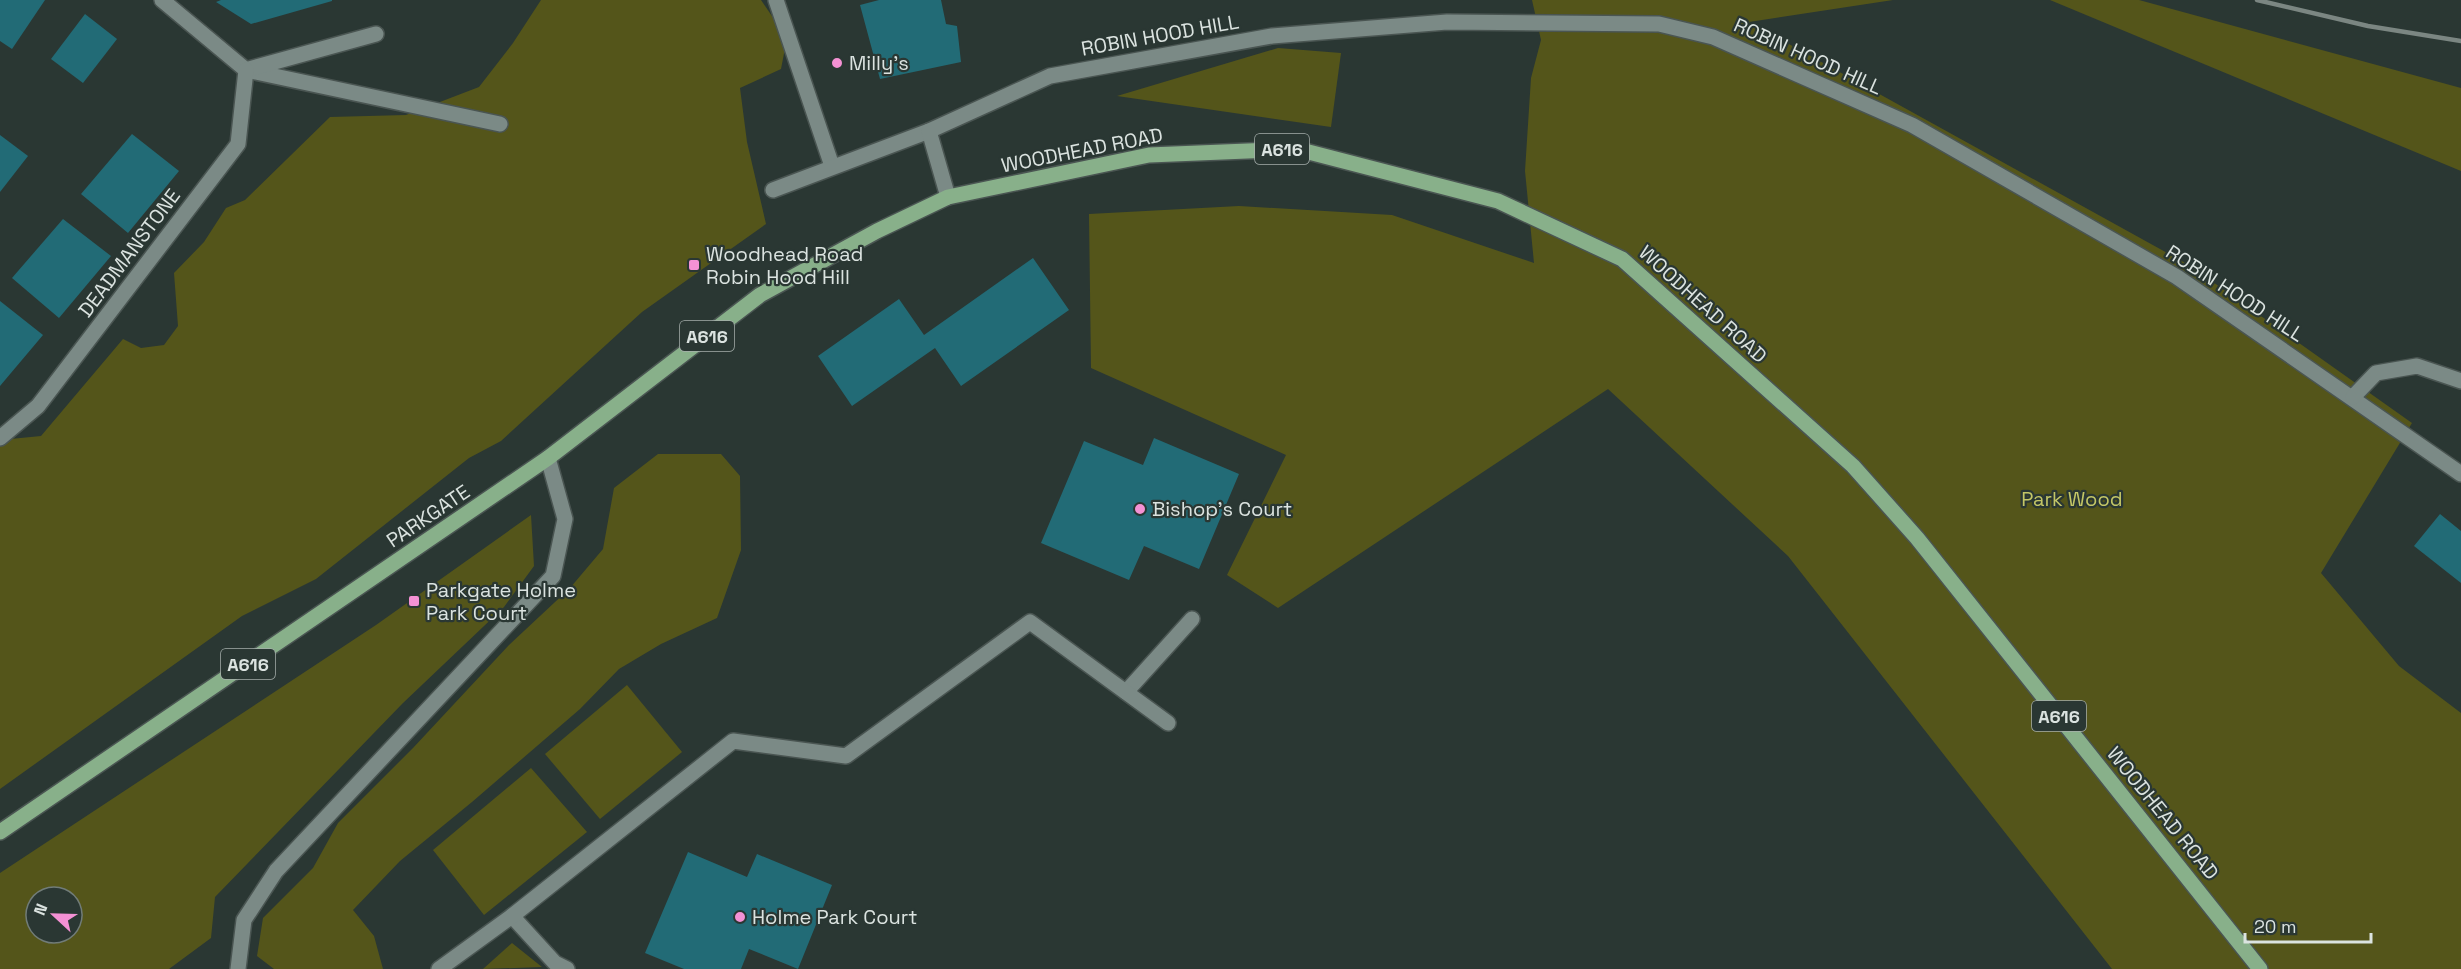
<svg xmlns="http://www.w3.org/2000/svg" width="2461" height="969" font-family="'Space Grotesk',sans-serif">
  <style>
    .green { fill: #54551a; fill-rule: evenodd }
    .building { fill: #226b76 }
    .lines { fill: none; stroke-linecap: round; stroke-linejoin: round }
    .service-casing { stroke: #4a5552; stroke-width: 18 }
    .minor-casing { stroke: #4a5552; stroke-width: 18 }
    .primary-casing { stroke: #4a5552; stroke-width: 18 }
    .service { stroke: #7b8a86; stroke-width: 15 }
    .minor { stroke: #7b8a86; stroke-width: 15 }
    .primary { stroke: #88b08a; stroke-width: 15 }
    .rail { stroke: #7b8682; stroke-width: 4.5 }
    .poi-dot { fill: #f491d4; stroke: #2a3733; stroke-width: 2 }
    .labels { text-anchor: middle; dominant-baseline: central; stroke-width: 4.5; stroke-linejoin: round; paint-order: stroke }
    .shield { fill: #2a3733; stroke: #a6afac; stroke-width: 1.5 }
    .shield-label { font-size: 18px; font-weight: bold; fill: #dbe3e0 }
    .street-label { font-size: 20px; fill: #dbe3e0; stroke: #2a3733 }
    .poi-label { font-size: 20px; fill: #dbe3e0; stroke: #2a3733; text-anchor: start }
    .park-label { font-size: 20px; fill: #c3c666; stroke: #2a3733 }
  </style>
  <rect width="100%" height="100%" fill="#2a3733"/>
  <g class="green">
    <path d="M541,0H761L787,38L781,69L740,88L747,142L766,224L642,312L501,441L469,458L316,579L242,616L0,789V440L41,436L123,339L141,348L164,345L178,326L174,273L204,242L226,208L245,200L330,117L406,115L479,87L513,43Z"/>
    <path d="M1532,0H1893L1749,22L2189,265L2412,423L2321,573L2399,666L2461,713V969H2112L1788,556L1608,389L1278,608L1227,575L1286,455L1091,368L1089,214L1239,206L1392,215L1534,263L1525,171L1531,78L1541,40Z"/>
    <path d="M2050,0H2139L2461,88V171Z"/>
    <path d="M1278,48L1341,53L1331,127L1117,96Z"/>
    <path d="M658,454H721L740,476L741,550L717,618L661,644L619,669L580,709L472,802L400,861L353,910L374,936L383,969H274L257,956L263,918L313,868L338,823L413,748L509,645L570,588L603,549L614,488Z"/>
    <path d="M531,515L534,566L504,607L403,703L215,897L211,938L169,969H0V873L376,625ZM36,897H72V933H36Z"/>
    <path d="M627,685L682,752L600,819L545,754Z"/>
    <path d="M531,768L587,832L484,915L433,850Z"/>
    <path d="M512,943L542,967L483,969Z"/>
  </g>
  <g class="building">
    <path d="M0,0H45L12,49L0,41Z"/>
    <path d="M221,0H332V1L251,24L216,2Z"/>
    <path d="M879,0H941L946,24L957,26L961,62L880,79L860,5Z"/>
    <path d="M85,14L117,39L83,83L51,59Z"/>
    <path d="M132,134L179,171L128,233L81,194Z"/>
    <path d="M0,135L28,156L0,192Z"/>
    <path d="M63,219L111,256L59,318L12,278Z"/>
    <path d="M1033,258L1069,310L961,386L935,348L852,406L818,356L899,299L924,335Z"/>
    <path d="M0,301L43,335L0,386Z"/>
    <path d="M1154,438L1239,474L1199,569L1144,546L1129,580L1041,543L1084,441L1143,465Z"/>
    <path d="M2440,514L2461,531V583L2414,546Z"/>
    <path d="M688,852L747,877L757,854L832,885L798,969L749,949L741,969H684L645,953Z"/>
  </g>
  <g class="lines">
    <g class="service-casing">
      <g id="service">
        <path d="M776,0L832,166"/>
        <path d="M1126,692L1192,619"/>
        <path d="M512,916L555,963L567,969"/>
      </g>
    </g>
    <g class="minor-casing">
      <g id="minor">
        <path d="M162,0L246,70L500,124"/>
        <path d="M249,69L376,34"/>
        <path d="M773,190L929,131"/>
        <path d="M948,197L929,131L1050,76L1272,36L1447,22L1659,24L1713,37L1912,125L2177,277L2461,474"/>
        <path d="M2353,397L2376,373L2417,366L2461,381"/>
        <path d="M0,438L38,406L238,144L246,70"/>
        <path d="M238,969L244,920L276,871L553,576L565,519L548,458"/>
        <path d="M439,969L512,916L733,741L846,756L1030,622L1168,723"/>
      </g>
    </g>
    <g class="primary-casing">
      <path id="primary" d="M0,832L548,458L760,295L877,231L948,197L1149,155L1297,149L1498,201L1622,259L1853,466L1917,538L2260,969"/>
    </g>
    <use href="#service" class="service"/>
    <use href="#minor" class="minor"/>
    <use href="#primary" class="primary"/>
    <path class="rail" d="M2257,0L2368,26L2461,41"/>
  </g>
  <g class="poi-dot">
    <circle cx="837" cy="63" r="6"/>
    <rect x="688" y="259" width="12" height="12" rx="3"/>
    <circle cx="1140" cy="509" r="6"/>
    <rect x="408" y="595" width="12" height="12" rx="3"/>
    <circle cx="740" cy="917" r="6"/>
  </g>
  <g class="labels">
    <g class="shield">
      <rect x="1255" y="134" width="54" height="30" rx="4.5"/>
      <rect x="680" y="321" width="54" height="30" rx="4.5"/>
      <rect x="221" y="649" width="54" height="30" rx="4.5"/>
      <rect x="2032" y="701" width="54" height="30" rx="4.5"/>
    </g>
    <g class="shield-label">
      <text x="1282" y="149">A616</text>
      <text x="707" y="336">A616</text>
      <text x="248" y="664">A616</text>
      <text x="2059" y="716">A616</text>
    </g>
    <g class="street-label">
      <text transform="translate(1160 35) rotate(-10)">ROBIN HOOD HILL</text>
      <text transform="translate(1808 56) rotate(24)">ROBIN HOOD HILL</text>
      <text transform="translate(1082 150) rotate(-11)">WOODHEAD ROAD</text>
      <text transform="translate(129 253) rotate(-53)">DEADMANSTONE</text>
      <text transform="translate(2235 293) rotate(33)">ROBIN HOOD HILL</text>
      <text transform="translate(1703 304) rotate(42)">WOODHEAD ROAD</text>
      <text transform="translate(428 516) rotate(-34)">PARKGATE</text>
      <text transform="translate(2163 813) rotate(51)">WOODHEAD ROAD</text>
    </g>
    <g class="poi-label">
      <text x="849" y="63">Milly's</text>
      <text x="706" y="254">Woodhead Road<tspan x="706" dy="23">Robin Hood Hill</tspan></text>
      <text x="1152" y="509">Bishop's Court</text>
      <text x="426" y="590">Parkgate Holme<tspan x="426" dy="23">Park Court</tspan></text>
      <text x="752" y="917">Holme Park Court</text>
    </g>
    <g class="park-label">
      <text x="2072" y="499">Park Wood</text>
    </g>
  </g>
  <g transform="translate(54 915) rotate(292)"><circle r="28" fill="#2a3733" stroke="#717c78" stroke-width="1.5"/>
  <path d="M0-4.5L10 22L0 15L-10 22Z" fill="#f491d4"/>
  <text y="-9" font-size="16" font-weight="bold" text-anchor="middle" fill="#dbe3e0">N</text>
  </g>
  <path d="M2245 933v9h126v-9" fill="none" stroke="#dbe3e0" stroke-width="3"/>
  <text x="2254" y="933" font-size="18" fill="#dbe3e0" stroke="#2a3733" stroke-width="4.5" paint-order="stroke">20 m</text>
</svg>
